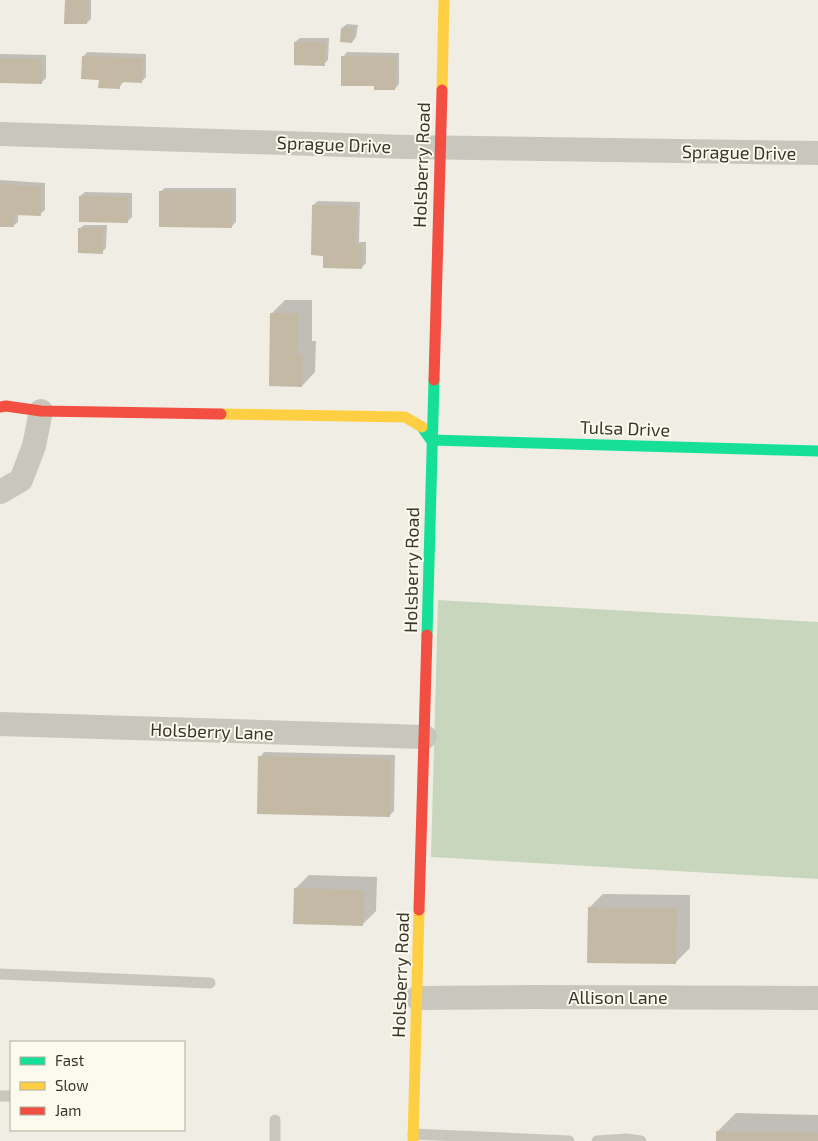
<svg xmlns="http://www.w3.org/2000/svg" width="818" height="1141" font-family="'Exo 2',sans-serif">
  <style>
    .green { fill: #c9d6be }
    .shadow { fill: #0003 }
    .building { fill: #c3b9a5 }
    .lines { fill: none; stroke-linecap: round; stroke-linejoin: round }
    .lane { stroke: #c8c7bd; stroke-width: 11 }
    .street { stroke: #c8c7bd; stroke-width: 24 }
    .fast { stroke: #16e098; stroke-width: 11 }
    .slow { stroke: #ffcf43; stroke-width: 11 }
    .jam { stroke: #f24e42; stroke-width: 11 }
    .labels { text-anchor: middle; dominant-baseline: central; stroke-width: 4; stroke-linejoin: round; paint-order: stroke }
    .street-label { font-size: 18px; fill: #3a352a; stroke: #fbfaed }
  </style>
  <rect width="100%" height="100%" fill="#f0eee4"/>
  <path class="green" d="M438,600L818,622V879L431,857Z"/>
  <g class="shadow">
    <path d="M66,0H91V19L87,23Z"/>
    <path d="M347,24L358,25L356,37L352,42L342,28Z"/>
    <path d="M300,38H329L328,60L324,64L295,42Z"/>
    <path d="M87,52L146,54V77L141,82L124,81L119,88L100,79L83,57Z"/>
    <path d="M347,52L399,53V84L395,89L375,85L343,57Z"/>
    <path d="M0,54L46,55V78L41,83L0,82Z"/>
    <path d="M0,180L45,183V210L40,214H18V222L13,226H0Z"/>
    <path d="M165,188H236V222L231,227L160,192Z"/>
    <path d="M85,192L132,193V217L127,222L80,196Z"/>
    <path d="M318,201L360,202L359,242H366V263L361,268L313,205Z"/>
    <path d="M84,225H107L106,248L102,252L79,229Z"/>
    <path d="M285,300H312V341H316L315,372L302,386L271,314Z"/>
    <path d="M264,752L395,755L394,811L390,815L260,757Z"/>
    <path d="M309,875L377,877L376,911L362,925L295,889Z"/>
    <path d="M603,894L690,895V948L676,962L589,908Z"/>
    <path d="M736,1113L818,1115V1141H717L718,1131Z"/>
  </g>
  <g class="building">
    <path d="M65,0H88L87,24H64Z"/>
    <path d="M341,28L354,29L352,43L340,42Z"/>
    <path d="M294,42H325V66L294,65Z"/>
    <path d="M82,56L143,58L142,83L120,82V89L98,88L99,80L81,79Z"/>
    <path d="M341,56L396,57L395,90H374V86H341Z"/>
    <path d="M0,58L42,59V84L0,83Z"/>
    <path d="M0,184L41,187V216L14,215V227H0Z"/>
    <path d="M159,191H232V228L159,227Z"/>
    <path d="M79,196L128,197V223L79,222Z"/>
    <path d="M312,205L357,206L355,245H362V269L323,268V256L311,255Z"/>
    <path d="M78,228H103V254L78,253Z"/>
    <path d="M270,313H299L298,354H303L302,387L269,386Z"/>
    <path d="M258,756L391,759L390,817L257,814Z"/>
    <path d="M294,888L364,890L363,926L293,924Z"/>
    <path d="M588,907L677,908L676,964L587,963Z"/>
    <path d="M716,1131L818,1133V1141H716Z"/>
  </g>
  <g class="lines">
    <g class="lane">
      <path d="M0,974L210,983"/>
      <path d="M0,1096H11"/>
      <path d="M413,1134L569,1141"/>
      <path d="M275,1141V1120"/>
      <path d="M597,1141L626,1139L641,1141"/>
    </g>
    <g class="street">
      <path d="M0,134L407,147L818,153"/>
      <path d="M0,492L21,480L34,446L41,411"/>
      <path d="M0,724L425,737"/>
      <path d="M417,998L533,997L818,998"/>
    </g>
    <g class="fast">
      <path d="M422,427L431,440L818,451"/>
      <path d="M427,635L434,380"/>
    </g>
    <g class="slow">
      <path d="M442,90L444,0"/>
      <path d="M221,414L405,417L422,427"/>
      <path d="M413,1141L419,910"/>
    </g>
    <g class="jam">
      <path d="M434,380L442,90"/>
      <path d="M0,407L6,406L41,411L221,414"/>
      <path d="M419,910L427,635"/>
    </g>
  </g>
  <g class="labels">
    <g class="street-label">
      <text transform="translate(334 144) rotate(2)">Sprague Drive</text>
      <text transform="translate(739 152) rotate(1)">Sprague Drive</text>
      <text transform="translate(421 165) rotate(-88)">Holsberry Road</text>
      <text transform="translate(625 428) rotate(2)">Tulsa Drive</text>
      <text transform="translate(411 570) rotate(-89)">Holsberry Road</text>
      <text transform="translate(212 731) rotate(2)">Holsberry Lane</text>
      <text transform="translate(400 975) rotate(-88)">Holsberry Road</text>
      <text x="618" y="997">Allison Lane</text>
    </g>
  </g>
  <rect x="10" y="1041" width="175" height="90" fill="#fbfaed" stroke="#aeab9f"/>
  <rect x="20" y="1057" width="25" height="8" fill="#16e098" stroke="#aeab9f"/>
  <text x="55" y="1066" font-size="15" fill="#3a352a">Fast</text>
  <rect x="20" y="1082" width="25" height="8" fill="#ffcf43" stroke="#aeab9f"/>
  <text x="55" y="1091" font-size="15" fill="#3a352a">Slow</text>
  <rect x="20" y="1107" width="25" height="8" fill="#f24e42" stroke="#aeab9f"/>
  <text x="55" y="1116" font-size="15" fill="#3a352a">Jam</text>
</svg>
